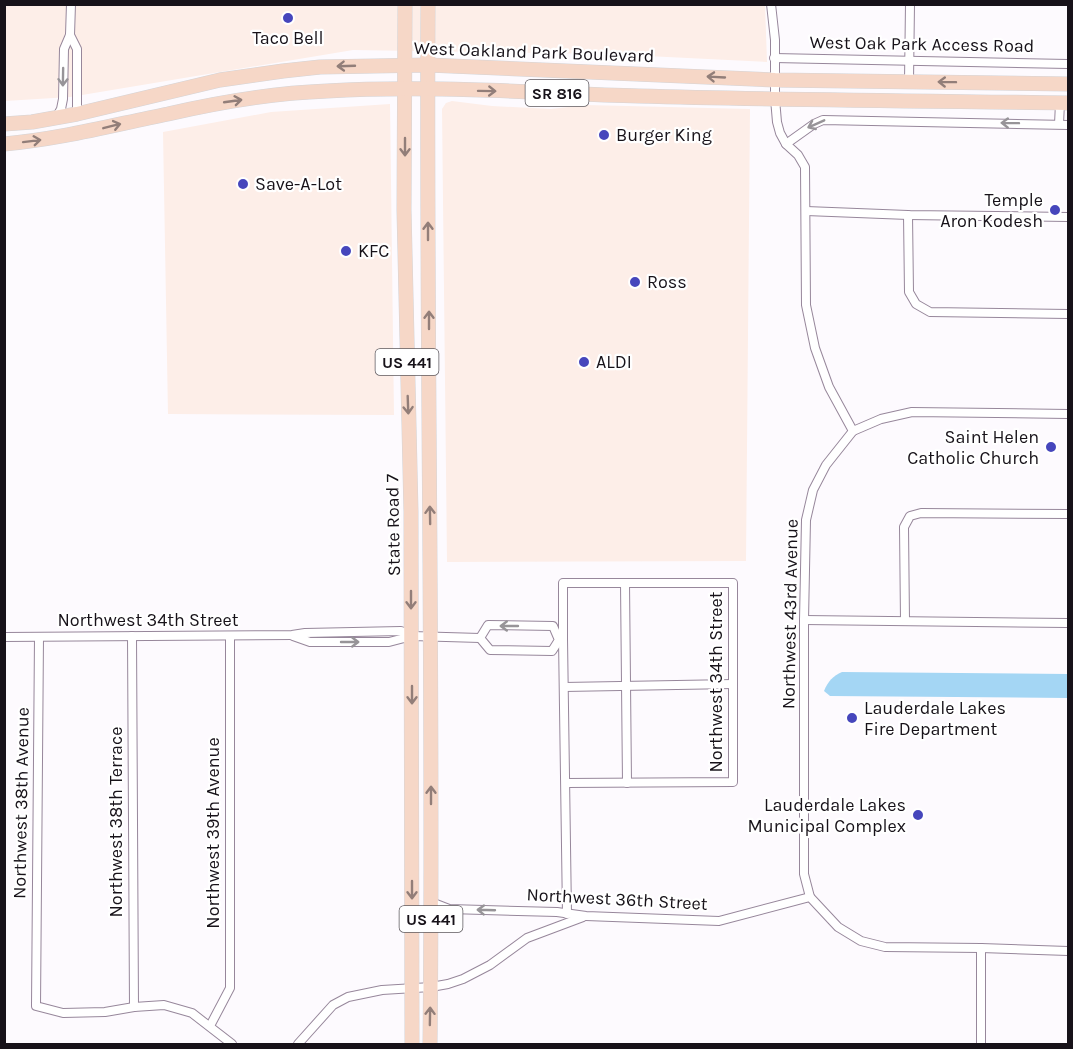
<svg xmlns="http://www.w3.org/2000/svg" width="1073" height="1049" font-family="Karla,sans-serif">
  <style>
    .commercial { fill: #fdeee8 }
    .water { fill: #a4d6f4 }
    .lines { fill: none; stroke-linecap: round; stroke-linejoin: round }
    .minor-casing { stroke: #97879b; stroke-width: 10 }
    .primary-casing { stroke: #d5d4d6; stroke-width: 15 }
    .minor { stroke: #fff; stroke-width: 8 }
    .primary { stroke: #f6d7c7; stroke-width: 14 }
    .oneway { stroke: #927e79 }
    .oneway2 { stroke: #979498 }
    .poi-dot { fill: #4646bc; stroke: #fff; stroke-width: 2 }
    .labels { text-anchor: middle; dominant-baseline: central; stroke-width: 4.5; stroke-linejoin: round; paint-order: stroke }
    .shield { fill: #fff; stroke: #5d595e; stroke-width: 1.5 }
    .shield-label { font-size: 16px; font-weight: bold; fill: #171219 }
    .poi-label { font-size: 18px; fill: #171219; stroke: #fff; text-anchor: start }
    .street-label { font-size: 18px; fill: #171219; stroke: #fff }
  </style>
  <rect width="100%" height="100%" fill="#fdfafe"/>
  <g class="commercial">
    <path d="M5,5H765L767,62L606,54L353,50L70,97L5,101Z"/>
    <path d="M452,101L492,106L551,109L586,105L750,109L746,561L447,562L442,109L446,103Z"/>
    <path d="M390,104L394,415L168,414L163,132L271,112Z"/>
  </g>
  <path class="water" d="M842,672L1068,674V698L830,696L824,691C828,681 833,676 842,672Z"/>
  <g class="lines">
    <g class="minor-casing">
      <g id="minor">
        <path d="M771,4L775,40V99L777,122L780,133L786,144L798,155L805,167L806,305L815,348L829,387L853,431L826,465L813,490L806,520L804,620V874L810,897"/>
        <path d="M70,35L77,49V114"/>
        <path d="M774,58L1068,64"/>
        <path d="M909,81L910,4"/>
        <path d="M56,118L61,109L63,99L64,49L70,35L71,4"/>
        <path d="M1059,124L1060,103"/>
        <path d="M786,144L814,124L823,120L1068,125"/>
        <path d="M806,211L908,215L1068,217"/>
        <path d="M908,215L909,292L916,304L930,312L1068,314"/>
        <path d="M853,431L881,419L912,412L1068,414"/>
        <path d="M625,583L627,783"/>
        <path d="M804,620L1068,623"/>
        <path d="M905,621L904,527L910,516L921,513L1068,514"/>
        <path d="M132,636L134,1007"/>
        <path d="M293,636L310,642H389L412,636L480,638"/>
        <path d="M4,637L292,635L305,633L401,631L412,636"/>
        <path d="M39,637L36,1006L63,1013L105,1012L134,1007L164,1005L192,1013L232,1044"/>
        <path d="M563,639L567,914"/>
        <path d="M559,640L553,626L488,625L480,638L490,650L552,651L559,640L563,639V583H733V782L566,783"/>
        <path d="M564,687L733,684"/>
        <path d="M431,902L449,909L557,912L586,916L719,921L810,897L838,927L861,941L885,947L981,948L1068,951"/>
        <path d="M981,948V1044"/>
        <path d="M210,1026L230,988V636"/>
        <path d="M298,1044L333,1005L348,997L382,990L431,987L448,984L463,979L490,965L527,938L583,917"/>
      </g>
    </g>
    <g class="primary-casing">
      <g id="primary">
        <path d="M405,4L404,210L411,512L412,1044"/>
        <path d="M428,4C426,351 434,698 430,1044"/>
        <path d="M4,124L32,122L77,114L220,80L283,71L320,67L428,65L775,80L1068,84"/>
        <path d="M4,144C61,139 113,125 168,114C220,102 274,93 327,91C431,85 535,93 639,96C782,100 925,101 1068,103"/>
      </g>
    </g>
    <use href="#minor" class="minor"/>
    <use href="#primary" class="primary"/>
  </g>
  <defs><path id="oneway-shaft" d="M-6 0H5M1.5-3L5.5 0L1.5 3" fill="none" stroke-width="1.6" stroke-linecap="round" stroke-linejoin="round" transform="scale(1.5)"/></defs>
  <g class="oneway">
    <use href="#oneway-shaft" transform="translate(346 66) rotate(178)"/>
    <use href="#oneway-shaft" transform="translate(716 77) rotate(-177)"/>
    <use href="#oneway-shaft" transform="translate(947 82) rotate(-179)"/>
    <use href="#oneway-shaft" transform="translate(487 91) rotate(1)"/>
    <use href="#oneway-shaft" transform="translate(233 101) rotate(-8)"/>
    <use href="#oneway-shaft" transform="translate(112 126) rotate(-14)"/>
    <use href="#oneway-shaft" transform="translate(32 141) rotate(-7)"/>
    <use href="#oneway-shaft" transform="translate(405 147) rotate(90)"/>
    <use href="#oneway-shaft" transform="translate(428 231) rotate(-90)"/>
    <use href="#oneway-shaft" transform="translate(429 320) rotate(-90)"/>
    <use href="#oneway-shaft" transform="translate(408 405) rotate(88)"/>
    <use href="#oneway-shaft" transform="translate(430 515) rotate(-91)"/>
    <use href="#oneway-shaft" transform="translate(411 600) rotate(90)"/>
    <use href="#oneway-shaft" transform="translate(412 695) rotate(90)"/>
    <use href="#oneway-shaft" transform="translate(431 795) rotate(-90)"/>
    <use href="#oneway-shaft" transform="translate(412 890) rotate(90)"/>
    <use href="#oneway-shaft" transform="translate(430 1016) rotate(-89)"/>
  </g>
  <g class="oneway2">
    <use href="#oneway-shaft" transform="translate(63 77) rotate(91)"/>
    <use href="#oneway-shaft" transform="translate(1010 123) rotate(-179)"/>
    <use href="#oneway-shaft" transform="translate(816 124) rotate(156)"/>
    <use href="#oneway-shaft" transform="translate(509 626) rotate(-180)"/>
    <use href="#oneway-shaft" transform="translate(350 642)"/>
    <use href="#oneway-shaft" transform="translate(486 910) rotate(-178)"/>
  </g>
  <g class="poi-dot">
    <circle cx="288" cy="18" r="6"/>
    <circle cx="604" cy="135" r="6"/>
    <circle cx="243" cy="184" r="6"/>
    <circle cx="1055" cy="210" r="6"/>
    <circle cx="346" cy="251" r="6"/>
    <circle cx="635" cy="282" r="6"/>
    <circle cx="584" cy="362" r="6"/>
    <circle cx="1051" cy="447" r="6"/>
    <circle cx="852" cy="718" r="6"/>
    <circle cx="918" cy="815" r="6"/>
  </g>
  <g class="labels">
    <g class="shield">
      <rect x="525.5" y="80" width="63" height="26" rx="4.5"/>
      <rect x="375.5" y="349" width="63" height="26" rx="4.5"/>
      <rect x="399.5" y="906" width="63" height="26" rx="4.5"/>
    </g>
    <g class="shield-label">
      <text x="557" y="93">SR 816</text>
      <text x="407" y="362">US 441</text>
      <text x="431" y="919">US 441</text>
    </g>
    <g class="poi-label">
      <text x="288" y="38" text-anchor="middle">Taco Bell</text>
      <text x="616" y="135">Burger King</text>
      <text x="255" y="184">Save-A-Lot</text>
      <text x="1043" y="200" text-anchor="end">Temple<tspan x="1043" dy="21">Aron Kodesh</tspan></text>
      <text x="358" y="251">KFC</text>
      <text x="647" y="282">Ross</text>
      <text x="596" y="362">ALDI</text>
      <text x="1039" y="437" text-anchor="end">Saint Helen<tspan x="1039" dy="21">Catholic Church</tspan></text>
      <text x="864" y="708">Lauderdale Lakes<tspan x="864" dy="21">Fire Department</tspan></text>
      <text x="906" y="805" text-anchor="end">Lauderdale Lakes<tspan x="906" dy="21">Municipal Complex</tspan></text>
    </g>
    <g class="street-label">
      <text transform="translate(922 44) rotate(1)">West Oak Park Access Road</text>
      <text transform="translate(534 52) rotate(2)">West Oakland Park Boulevard</text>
      <text transform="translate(393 525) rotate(-91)">State Road 7</text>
      <text transform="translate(790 614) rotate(-89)">Northwest 43rd Avenue</text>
      <text x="148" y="620">Northwest 34th Street</text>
      <text transform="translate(716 682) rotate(-90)">Northwest 34th Street</text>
      <text transform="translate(21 803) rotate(-89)">Northwest 38th Avenue</text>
      <text transform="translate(116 822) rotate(-90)">Northwest 38th Terrace</text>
      <text transform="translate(213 833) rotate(-90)">Northwest 39th Avenue</text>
      <text transform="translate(617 899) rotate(3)">Northwest 36th Street</text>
    </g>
  </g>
  <rect width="1073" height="1049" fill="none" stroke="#171219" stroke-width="12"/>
</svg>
